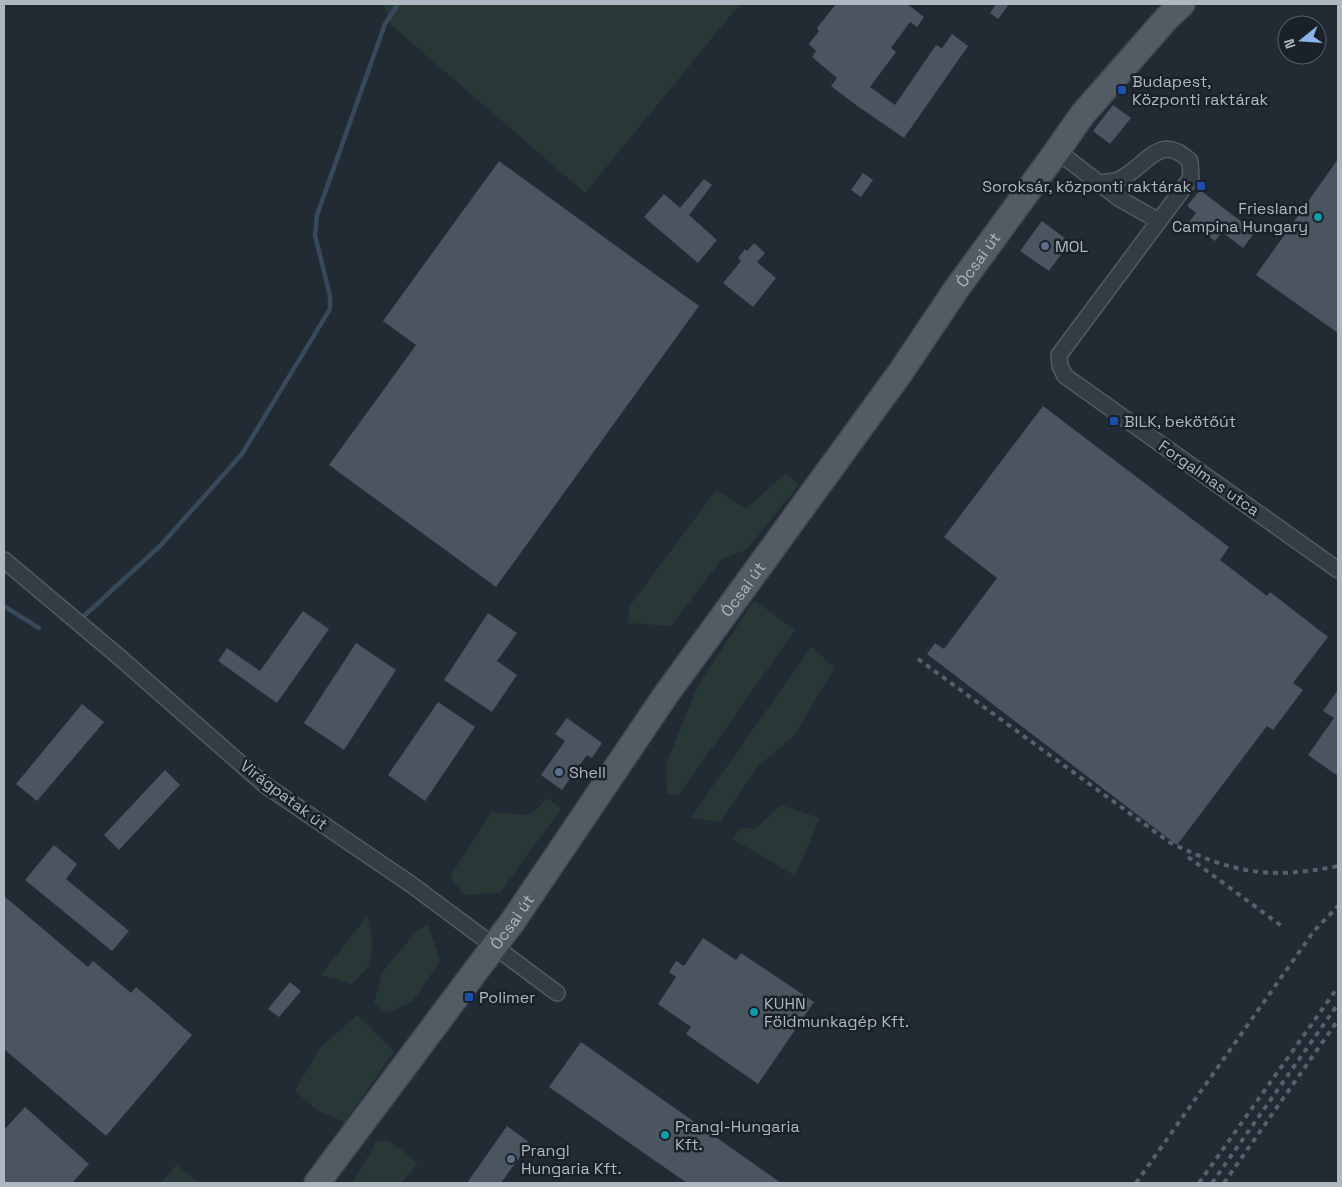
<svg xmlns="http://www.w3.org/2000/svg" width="1342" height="1187" font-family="'Space Grotesk',sans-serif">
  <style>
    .green { fill: #273837 }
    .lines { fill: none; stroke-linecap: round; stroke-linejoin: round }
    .stream { stroke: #39495c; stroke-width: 4.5 }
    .building { fill: #4a555f }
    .street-casing { stroke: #525a62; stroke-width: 18 }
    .primary-casing { stroke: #3e454e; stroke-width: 28 }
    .street { stroke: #353c45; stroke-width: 15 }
    .primary { stroke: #535b65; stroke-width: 25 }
    .rail { stroke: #57606b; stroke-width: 4; stroke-dasharray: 5 5; stroke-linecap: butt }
    .transit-dot { fill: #1a4fb4; stroke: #1a2129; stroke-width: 2 }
    .culture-dot { fill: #0f9aa8; stroke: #1a2129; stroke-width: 2 }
    .service-dot { fill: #5c6f8a; stroke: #1a2129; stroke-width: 2 }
    .labels { text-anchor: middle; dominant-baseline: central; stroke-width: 5; stroke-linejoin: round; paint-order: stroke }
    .poi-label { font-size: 16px; fill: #afb7c1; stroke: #1a2129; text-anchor: start }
    .street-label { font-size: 16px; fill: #afb7c1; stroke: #1a2129 }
  </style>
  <rect width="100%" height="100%" fill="#222a34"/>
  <g class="green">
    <path d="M384,4H740L585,193L391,25Z"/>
    <path d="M786,473L799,485L746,550L722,559L671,626L628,623L629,607L716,490L746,509Z"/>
    <path d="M754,600L795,630L679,795L667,794L666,764L697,687Z"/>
    <path d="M812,646L834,668L795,735L758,766L720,823L691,817Z"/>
    <path d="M548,798L561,809L500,893L464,895L450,877L491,812L530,815Z"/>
    <path d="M781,805L820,818L795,876L733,839L741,828L755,829Z"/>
    <path d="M367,916L373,944L368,967L352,984L321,975Z"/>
    <path d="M428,924L440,961L412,1002L386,1013L374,1003L382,972L417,931Z"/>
    <path d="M357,1015L394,1051L345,1122L318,1111L295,1091L319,1049Z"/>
    <path d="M388,1140L418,1163L401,1183H352L377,1141Z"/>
    <path d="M176,1165L201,1183H161Z"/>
  </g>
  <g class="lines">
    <g class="stream">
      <path d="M4,606L39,628"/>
      <path d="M84,616L161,545L242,454L330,309V296L315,235L317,215L385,24L398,4"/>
    </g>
  </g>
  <g class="building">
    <path d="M836,4H907L924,17L917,27L910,22L891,48L896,52L870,87L895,105L936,45L942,48L952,34L968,46L904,138L856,105L831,86L837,78L812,57L816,51L809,44L819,31L817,28Z"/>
    <path d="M996,4H1009L998,19L990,13Z"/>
    <path d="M1113,105L1131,118L1110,144L1093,131Z"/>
    <path d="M1338,159V333L1256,275Z"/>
    <path d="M499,161L699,306L496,587L329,465L416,345L383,321Z"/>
    <path d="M863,173L873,180L861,197L851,190Z"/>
    <path d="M704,179L712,185L689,215L717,240L698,263L644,217L664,194L680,208Z"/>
    <path d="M1200,190L1255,232L1243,248L1222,232L1215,241L1189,222L1196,213L1187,206Z"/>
    <path d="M1042,221L1070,242L1049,271L1020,251Z"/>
    <path d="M754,243L765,253L757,262L776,278L753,307L723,283L741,261L738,258L745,249L747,251Z"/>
    <path d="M1043,406L1229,547L1220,560L1267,596L1270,592L1328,637L1293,683L1303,690L1273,730L1267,726L1177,845L927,654L935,643L944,649L997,578L944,537Z"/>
    <path d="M303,611L329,629L277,703L218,661L227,648L260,671Z"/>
    <path d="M488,613L517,633L497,661L517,675L492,712L444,680Z"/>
    <path d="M356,643L396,670L344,750L304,723Z"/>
    <path d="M1338,690V776L1308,755L1334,718L1323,711Z"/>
    <path d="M438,702L475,727L425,801L388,775Z"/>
    <path d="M82,704L104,722L37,801L16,784Z"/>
    <path d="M567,718L602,743L592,758L587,755L562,790L541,775L565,741L555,734Z"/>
    <path d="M165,770L180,785L119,850L104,835Z"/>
    <path d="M54,845L77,864L66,879L129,931L112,951L25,880Z"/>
    <path d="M4,896L88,967L93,961L131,993L136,987L192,1035L106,1136L4,1049Z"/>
    <path d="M703,938L736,960L741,953L814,1002L758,1084L686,1034L691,1027L658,1004L676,977L669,972L676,961L684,966Z"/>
    <path d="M290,982L301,991L279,1017L268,1009Z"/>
    <path d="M581,1042L781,1183H687L549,1087Z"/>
    <path d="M25,1107L89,1164L72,1183H4V1130Z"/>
    <path d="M507,1126L530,1143L501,1183H467Z"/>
  </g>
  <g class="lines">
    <g class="street-casing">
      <g id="street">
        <path d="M1057,151L1120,199L1159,221"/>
        <path d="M1099,183C1106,182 1116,182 1122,178C1148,164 1160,132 1190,161L1191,178L1059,355L1060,366L1065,376L1338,570"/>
        <path d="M4,560L118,656L265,785L412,885L557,993"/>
      </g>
    </g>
    <g class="primary-casing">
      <g id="primary">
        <path id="s1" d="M317,1183L513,921L665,696L900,373L955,291L1057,151L1082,115L1167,18L1182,4"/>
      </g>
    </g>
    <use href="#street" class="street"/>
    <use href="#primary" class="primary"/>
    <g class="rail">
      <path d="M918,659L1169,842C1232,873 1269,880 1338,866"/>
      <path d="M1188,857L1283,927"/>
      <path d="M1136,1183L1314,931L1338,906"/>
      <path d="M1199,1183L1338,987"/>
      <path d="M1212,1183L1338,1004"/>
      <path d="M1224,1183L1338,1020"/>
    </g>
  </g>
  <g class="transit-dot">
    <rect x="1117" y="85" width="10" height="10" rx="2.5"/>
    <rect x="1196" y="181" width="10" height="10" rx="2.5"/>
    <rect x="1109" y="416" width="10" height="10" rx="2.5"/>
    <rect x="464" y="992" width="10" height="10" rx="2.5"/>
  </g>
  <g class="culture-dot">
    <circle cx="1318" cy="217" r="5"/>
    <circle cx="754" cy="1012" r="5"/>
    <circle cx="665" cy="1135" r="5"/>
  </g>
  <g class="service-dot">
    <circle cx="1045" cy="246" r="5"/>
    <circle cx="559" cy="772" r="5"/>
    <circle cx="511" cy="1159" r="5"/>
  </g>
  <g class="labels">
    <g class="poi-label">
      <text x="1132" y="81">Budapest,<tspan x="1132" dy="18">Központi raktárak</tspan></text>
      <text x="1191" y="186" text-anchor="end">Soroksár, központi raktárak</text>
      <text x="1308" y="208" text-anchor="end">Friesland<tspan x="1308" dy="18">Campina Hungary</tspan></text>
      <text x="1055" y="246">MOL</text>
      <text x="1124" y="421">BILK, bekötőút</text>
      <text x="569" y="772">Shell</text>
      <text x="479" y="997">Polimer</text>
      <text x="764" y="1003">KUHN<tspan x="764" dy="18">Földmunkagép Kft.</tspan></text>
      <text x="675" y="1126">Prangl-Hungaria<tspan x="675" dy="18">Kft.</tspan></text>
      <text x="521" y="1150">Prangl<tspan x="521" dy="18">Hungaria Kft.</tspan></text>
    </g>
    <g class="street-label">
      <text stroke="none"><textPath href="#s1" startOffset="1136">Ócsai út</textPath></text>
      <text transform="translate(1209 478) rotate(35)">Forgalmas utca</text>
      <text stroke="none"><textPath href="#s1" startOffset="731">Ócsai út</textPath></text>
      <text transform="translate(284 795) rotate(37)">Virágpatak út</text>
      <text stroke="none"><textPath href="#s1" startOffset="326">Ócsai út</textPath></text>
    </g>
  </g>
  <rect width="1342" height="1187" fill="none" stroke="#afb7c1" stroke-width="10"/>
  <g transform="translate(1302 40) rotate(253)"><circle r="24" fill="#1a2129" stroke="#565d66"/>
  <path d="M0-4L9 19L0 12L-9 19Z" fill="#8bb4eb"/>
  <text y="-8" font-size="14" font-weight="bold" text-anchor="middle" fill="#afb7c1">N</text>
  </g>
</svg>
